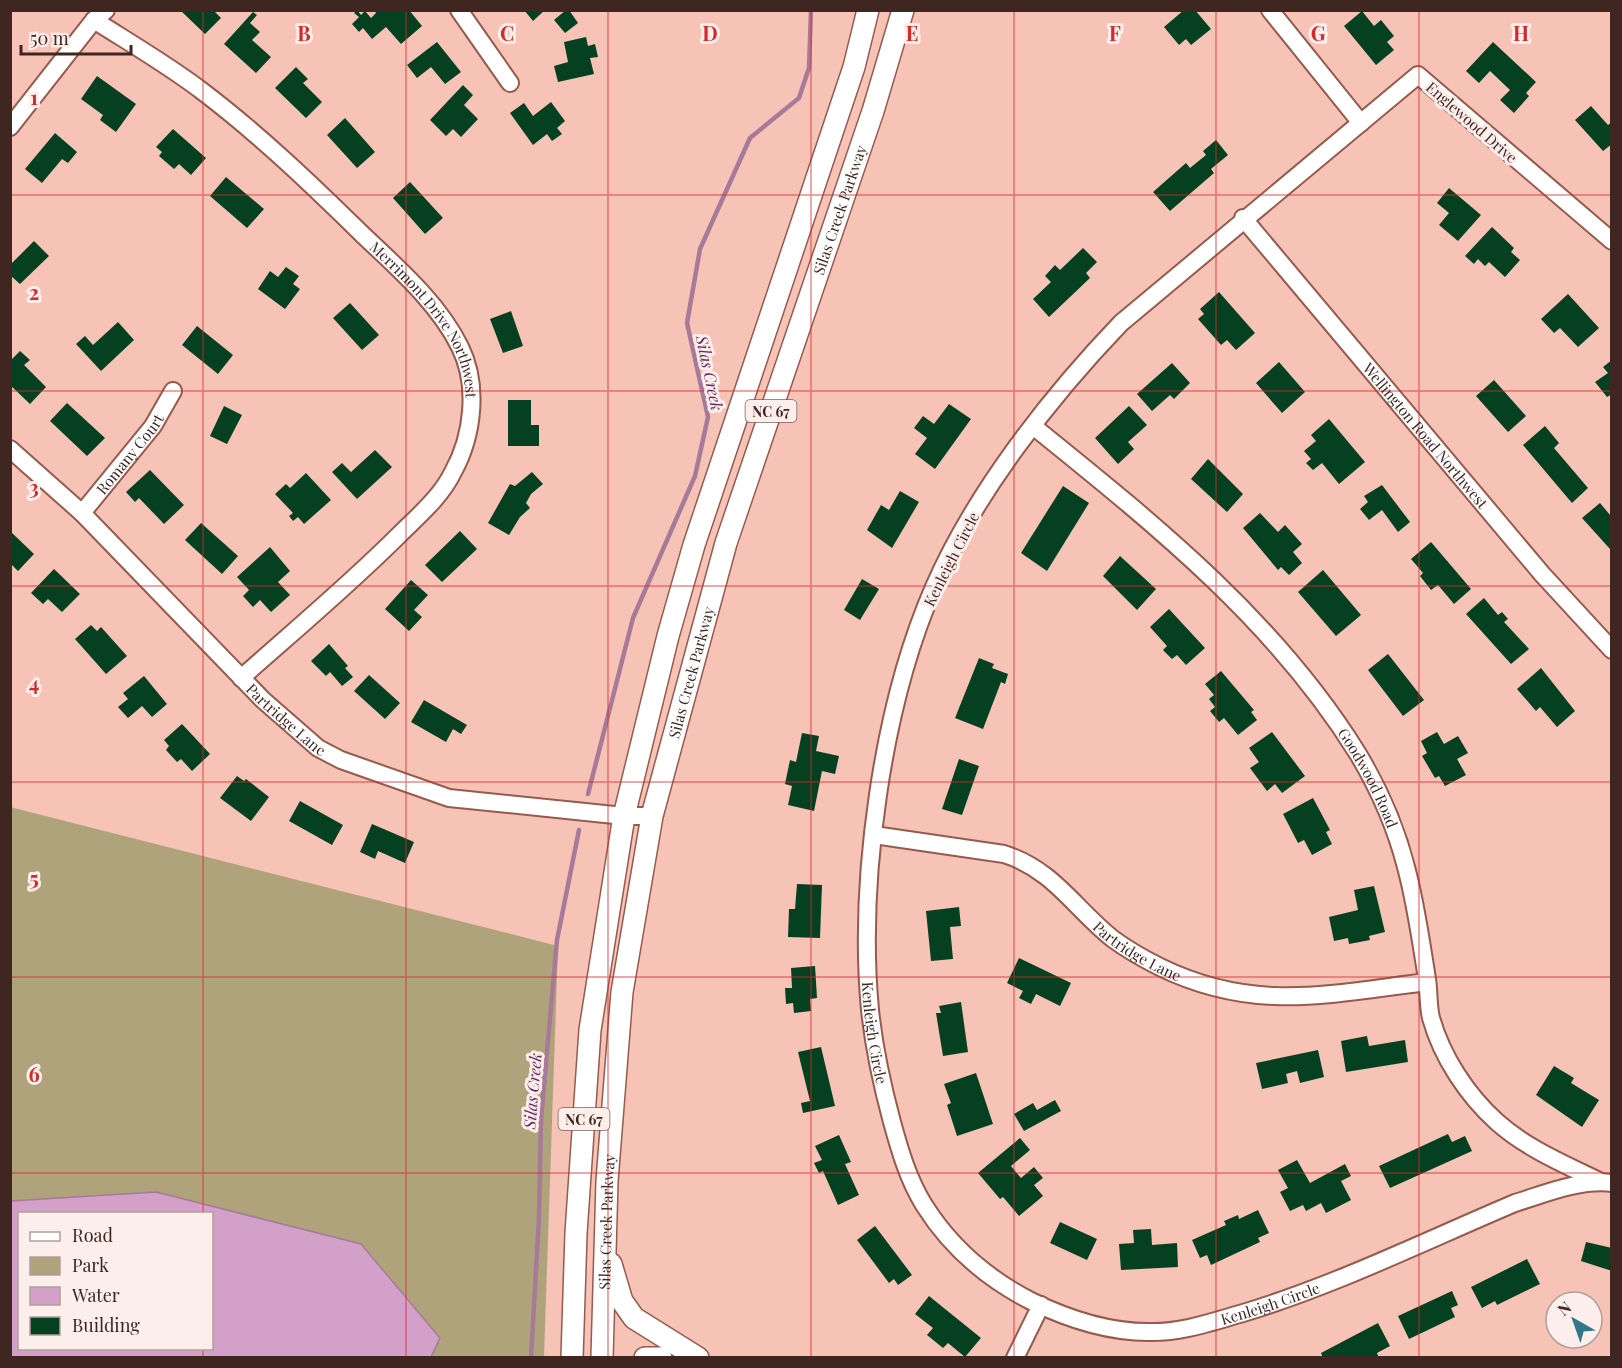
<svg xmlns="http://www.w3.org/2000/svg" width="1622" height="1368" font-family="'Playfair Display',serif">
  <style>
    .green { fill: #afa37c; fill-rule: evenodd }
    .water { fill: #d3a0c9; stroke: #a77b97; stroke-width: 1.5; fill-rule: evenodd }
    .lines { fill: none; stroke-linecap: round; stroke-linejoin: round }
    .stream { stroke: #a77b97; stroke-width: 4.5 }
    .building { fill: #054121 }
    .minor-casing { stroke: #945b4e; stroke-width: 20 }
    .major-casing { stroke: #945b4e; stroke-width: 24 }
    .minor { stroke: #fff; stroke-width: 16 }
    .major { stroke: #fff; stroke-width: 21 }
    .grid { fill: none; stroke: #d62828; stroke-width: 1.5; stroke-opacity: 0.55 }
    .labels { text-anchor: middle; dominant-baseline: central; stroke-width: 6; stroke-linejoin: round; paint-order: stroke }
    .shield { fill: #fceeeb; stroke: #78625e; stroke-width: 1.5 }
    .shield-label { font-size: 14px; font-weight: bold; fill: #3f2621 }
    .street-label { font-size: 15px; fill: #3f2621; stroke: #fceeeb }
    .water-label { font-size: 16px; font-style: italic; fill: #612559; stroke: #fceeeb }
    .grid-label { font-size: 20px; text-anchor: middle; font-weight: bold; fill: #d62828; stroke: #fceeeb; stroke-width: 6; stroke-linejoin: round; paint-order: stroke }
  </style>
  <rect width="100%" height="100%" fill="#f7c3b7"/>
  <path class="green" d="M10,807L558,946L544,1357H11ZM20,1214H212V1348H20Z"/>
  <path class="water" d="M156,1192L361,1244L440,1338L431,1357H11V1201ZM20,1214H212V1348H20Z"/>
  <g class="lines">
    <g class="stream">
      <path d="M588,794L633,618L695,476L708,417L687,323L700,249L750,138L799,98L809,68L811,10"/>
      <path d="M531,1358L539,1217L541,1119L557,940L579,830"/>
    </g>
  </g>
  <g class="building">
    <path d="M180,10H213L221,18L205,34Z"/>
    <path d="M357,10L361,15L365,11L371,18L376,13L374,10H409L422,26L401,44L386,27L372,39L363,28L359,32L352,24L359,17L354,13Z"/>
    <path d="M524,10H545L533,21Z"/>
    <path d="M566,10H569L578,23L565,33L554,20Z"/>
    <path d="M1184,10H1195L1211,29L1191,45L1186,39L1179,45L1164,27Z"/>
    <path d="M1362,11L1374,26L1381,20L1394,36L1387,42L1394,50L1376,65L1344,26Z"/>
    <path d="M253,12L257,15L250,23L260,32L252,40L271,57L256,73L224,44Z"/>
    <path d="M586,37L588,46L595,44L598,57L590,58L594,74L558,82L554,66L568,62L564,42Z"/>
    <path d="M437,42L461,72L445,84L431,67L417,78L407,65Z"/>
    <path d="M1493,42L1536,82L1526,93L1529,96L1514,113L1500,100L1510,90L1490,71L1479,83L1466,71Z"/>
    <path d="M296,67L308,79L303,83L322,102L306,118L275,88Z"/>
    <path d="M97,76L136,104L116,132L100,120L103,115L81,99Z"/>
    <path d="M463,85L473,95L464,105L478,119L461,137L453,129L446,136L430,120Z"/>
    <path d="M551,102L565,121L557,128L562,134L552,141L547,134L533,145L510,113L524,103L533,116Z"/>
    <path d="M1591,106L1608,125L1612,122V144L1603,151L1575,120Z"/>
    <path d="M345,118L375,152L357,168L327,135Z"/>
    <path d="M173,129L206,158L191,175L179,164L174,169L159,156L162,152L156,147Z"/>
    <path d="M55,133L77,152L68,163L62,159L42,183L25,169Z"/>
    <path d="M1216,140L1228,155L1211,169L1214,173L1170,211L1153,192L1186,163L1190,168L1206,155L1203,151Z"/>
    <path d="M226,177L264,209L247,228L210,196Z"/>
    <path d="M410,182L443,218L425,234L393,198Z"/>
    <path d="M1449,188L1481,215L1458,241L1439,225L1449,213L1437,203Z"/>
    <path d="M1492,227L1514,248L1511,252L1520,260L1505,277L1489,262L1485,266L1478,259L1474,264L1465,256Z"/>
    <path d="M34,241L49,256L20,284L10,275V265Z"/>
    <path d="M1083,248L1097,262L1086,273L1090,278L1049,317L1033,299L1051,282L1045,276L1055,265L1060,270Z"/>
    <path d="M286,267L299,276L293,284L300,289L285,309L258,289L270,271L278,277Z"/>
    <path d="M1219,292L1255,333L1236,350L1227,340L1221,345L1198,319L1204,314L1200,309Z"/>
    <path d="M1568,294L1599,328L1578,347L1560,328L1554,333L1541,319Z"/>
    <path d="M350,303L379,335L362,350L333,318Z"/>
    <path d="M511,311L523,346L503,353L490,319Z"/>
    <path d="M118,322L134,340L101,371L76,344L85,336L93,345Z"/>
    <path d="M197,326L233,355L218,374L182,345Z"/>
    <path d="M20,351L30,360L24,365L46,387L30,404L10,385V361Z"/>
    <path d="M1612,360V394L1607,397L1595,382L1608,373L1603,367Z"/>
    <path d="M1279,362L1305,392L1282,413L1256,383Z"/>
    <path d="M1172,363L1190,383L1174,399L1170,395L1152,411L1137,394Z"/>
    <path d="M1494,380L1526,416L1508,432L1476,396Z"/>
    <path d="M508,400H531V425H539V446H508Z"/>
    <path d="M67,403L105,438L87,456L50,421Z"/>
    <path d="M949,404L971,419L935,469L915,454L927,438L914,428L923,416L934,424Z"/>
    <path d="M224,406L242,415L227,444L210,436Z"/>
    <path d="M1129,406L1147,425L1128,442L1134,449L1118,464L1095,438Z"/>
    <path d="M1329,419L1365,462L1339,484L1322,463L1313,470L1306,463L1311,459L1304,451L1316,441L1311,435Z"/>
    <path d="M1545,426L1559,443L1554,448L1588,488L1572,503L1523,445Z"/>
    <path d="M375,450L392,467L357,499L332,472L342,463L351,472Z"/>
    <path d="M1208,459L1243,494L1227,512L1191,479Z"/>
    <path d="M150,470L184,505L164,524L139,498L135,502L126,492Z"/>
    <path d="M532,472L543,484L531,494L526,503L530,508L520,517L509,535L488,523L510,484L515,486Z"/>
    <path d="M306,473L331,500L304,524L298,517L293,521L289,516L293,513L275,494L286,484L290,488Z"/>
    <path d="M1382,485L1410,522L1398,532L1382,510L1369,520L1360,509L1368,502L1364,496Z"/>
    <path d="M1063,486L1089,503L1047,571L1021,553Z"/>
    <path d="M900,491L919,502L892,548L867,530L881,505L889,510Z"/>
    <path d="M1600,503L1610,515L1612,513L1610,549L1582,518Z"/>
    <path d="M1260,513L1278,532L1285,525L1302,544L1293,552L1302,563L1289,575L1281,567L1278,570L1243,528Z"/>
    <path d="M201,523L238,556L222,574L185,540Z"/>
    <path d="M10,531L34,554L18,571L12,565L10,567Z"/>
    <path d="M460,531L477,549L442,582L425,565Z"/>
    <path d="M1431,542L1471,589L1454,604L1438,585L1431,590L1420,576L1423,573L1411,559Z"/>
    <path d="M270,547L290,571L278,582L290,595L271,612L260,600L253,607L243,596L249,590L237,577Z"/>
    <path d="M1120,556L1156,589L1137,610L1103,576Z"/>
    <path d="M54,569L80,594L62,612L48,599L43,604L31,593Z"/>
    <path d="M1323,570L1361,615L1336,636L1298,592Z"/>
    <path d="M862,579L879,589L860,620L844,610Z"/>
    <path d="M411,580L428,595L414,610L422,617L409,631L385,609Z"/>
    <path d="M1484,598L1498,615L1502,612L1508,619L1504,622L1529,649L1511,664L1466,614Z"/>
    <path d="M1169,609L1205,648L1186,665L1177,655L1172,659L1163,650L1167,646L1150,627Z"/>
    <path d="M91,625L97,631L101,627L127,656L106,674L75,639Z"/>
    <path d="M329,644L348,666L345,668L353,677L342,686L330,672L326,676L311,661Z"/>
    <path d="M1388,654L1424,700L1403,716L1368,670Z"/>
    <path d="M979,658L994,664L992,668L1008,674L1005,684L1001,682L983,729L955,718Z"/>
    <path d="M1541,668L1575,711L1557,727L1540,707L1536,711L1517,689Z"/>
    <path d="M1221,671L1254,710L1251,712L1257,720L1238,735L1224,718L1219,722L1210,711L1215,707L1209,699L1214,695L1205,684Z"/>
    <path d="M369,675L400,703L385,719L354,691Z"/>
    <path d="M144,676L167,704L152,717L142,706L128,718L118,707L128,699L123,693Z"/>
    <path d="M424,700L467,725L461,734L453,729L446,742L411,722Z"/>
    <path d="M182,724L210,754L192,771L181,759L177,762L166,750L169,746L164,740Z"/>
    <path d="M1272,732L1305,776L1282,793L1275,784L1267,791L1250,768L1259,762L1249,748Z"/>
    <path d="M1437,732L1444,744L1458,736L1468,753L1457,759L1466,775L1445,786L1439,776L1435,778L1422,756L1427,753L1421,741Z"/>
    <path d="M802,733L819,736L816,751L839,756L835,774L822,771L814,811L788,805L792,786L785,784L790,760L796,762Z"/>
    <path d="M959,759L979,766L962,815L942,809Z"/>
    <path d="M237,776L244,781L246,779L269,797L251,821L220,798Z"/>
    <path d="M1313,798L1330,830L1326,832L1332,844L1312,855L1304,840L1298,843L1283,814Z"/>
    <path d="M300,801L343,825L332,845L289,821Z"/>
    <path d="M372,824L414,842L405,863L378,851L375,859L360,852Z"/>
    <path d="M797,884L822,885L820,938L788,937L789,909H795Z"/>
    <path d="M1374,886L1385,932L1369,936L1370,940L1349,944L1348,938L1334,941L1329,917L1358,910L1354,890Z"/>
    <path d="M959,907L961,926L950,927L953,959L931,961L926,911Z"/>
    <path d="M1019,958L1071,983L1060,1006L1036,994L1031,1004L1019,998L1023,991L1007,983Z"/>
    <path d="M815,966L817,998L810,999L811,1011L794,1013L793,1003L786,1004L785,988H792L791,968Z"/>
    <path d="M961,1002L968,1052L943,1056L936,1013H941L939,1006Z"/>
    <path d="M1367,1036L1369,1046L1405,1040L1408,1062L1346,1072L1341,1041Z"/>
    <path d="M821,1047L835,1106L803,1113L801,1103L810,1101L798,1052Z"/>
    <path d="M1318,1050L1324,1077L1300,1083L1297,1071L1286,1074L1288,1083L1262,1089L1256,1063Z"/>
    <path d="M1554,1066L1574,1078L1571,1083L1599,1100L1582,1127L1536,1095Z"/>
    <path d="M976,1073L993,1124L957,1136L947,1105L951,1103L944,1084Z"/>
    <path d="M1055,1100L1061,1111L1024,1131L1014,1114L1033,1103L1037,1110Z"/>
    <path d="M1448,1134L1452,1142L1465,1136L1472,1151L1390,1188L1379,1166Z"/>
    <path d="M839,1135L851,1162L845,1164L859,1195L838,1205L823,1171L819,1173L814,1163L822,1160L815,1146Z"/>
    <path d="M1020,1138L1030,1150L1011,1166L1021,1178L1034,1167L1043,1178L1034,1185L1043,1196L1019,1216L1003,1197L1000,1199L978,1173Z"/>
    <path d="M1297,1160L1310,1183L1345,1164L1351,1176L1341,1181L1351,1200L1326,1213L1321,1203L1306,1211L1303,1205L1290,1211L1280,1192L1288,1188L1278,1170Z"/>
    <path d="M1258,1210L1269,1233L1258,1238L1260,1242L1211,1265L1207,1255L1200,1258L1192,1240L1226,1225L1224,1221L1238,1215L1239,1219Z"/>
    <path d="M1060,1222L1097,1239L1087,1260L1050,1243Z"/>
    <path d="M875,1226L912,1275L898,1285L894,1279L889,1283L857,1240Z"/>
    <path d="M1151,1229L1152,1245L1177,1243L1178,1267L1121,1270L1119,1244L1134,1243L1133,1230Z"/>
    <path d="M1586,1242L1612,1248V1271L1581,1261Z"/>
    <path d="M1527,1259L1540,1284L1497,1305L1495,1301L1482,1308L1471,1287Z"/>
    <path d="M1452,1291L1458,1305L1451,1308L1455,1317L1409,1339L1398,1316Z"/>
    <path d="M929,1296L981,1338L965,1357L948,1343L943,1348L927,1335L933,1328L915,1314Z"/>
    <path d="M1378,1323L1390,1346L1377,1353L1379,1358H1323L1321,1353Z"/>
  </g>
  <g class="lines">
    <g class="minor-casing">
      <g id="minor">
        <path d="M459,10L510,83"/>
        <path d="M1270,10L1361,123"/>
        <path id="s1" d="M94,20C130,43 168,65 202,91C260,135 312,185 364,236C399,269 439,304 460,347C479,385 473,436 453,472C441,497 418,516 399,535C349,585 294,631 241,678"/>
        <path d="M10,127L94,20L106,10"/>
        <path id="s2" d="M1243,218L1542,574L1612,650"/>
        <path id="s3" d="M1612,241L1418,75L1121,323C1050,397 975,493 934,587C882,706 858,881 870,1010C874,1048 882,1085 892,1122C900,1151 908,1179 924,1205C951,1248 986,1278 1031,1301C1068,1319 1107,1332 1148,1332C1181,1333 1212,1322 1243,1313C1336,1285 1425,1241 1515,1203C1544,1194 1580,1179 1612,1183"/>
        <path id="s4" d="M1033,426C1153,523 1275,620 1358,754C1379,789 1396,828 1406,867C1416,904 1421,942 1427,979C1429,992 1428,1006 1431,1018C1442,1057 1467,1095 1497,1122C1526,1148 1564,1164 1599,1181"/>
        <path id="s5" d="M10,449L82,513L263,700L318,748L341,760L449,798L624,816H652"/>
        <path id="s6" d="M82,513L153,426L173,391"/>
        <path id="s7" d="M874,835L1004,854C1054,870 1074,908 1113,939C1128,950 1144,959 1160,967C1254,1013 1329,994 1427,982"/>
        <path d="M1015,1358L1041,1305"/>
      </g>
    </g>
    <g class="major-casing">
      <g id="major">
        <path d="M611,1264L622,1301L634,1318L698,1358"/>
        <path d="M572,1358L576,1233L590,1030L624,816L668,636L694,545L854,67L868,10"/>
        <path id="s8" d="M602,1358L607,1181L622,992L652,816L726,543L873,111L903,10"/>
        <path d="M645,1358H661"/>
      </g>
    </g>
    <use href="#minor" class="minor"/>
    <use href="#major" class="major"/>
  </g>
  <path class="grid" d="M203,10V1214M406,10V1358M608,10V1358M811,10V1358M1014,10V1358M1216,10V1358M1419,10V1358M10,195H1612M10,391H1612M10,586H1612M10,782H1612M10,977H1612M10,1173H1612M203,1348V1358"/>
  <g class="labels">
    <g class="shield">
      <rect x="745.5" y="400" width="51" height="22" rx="4.5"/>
      <rect x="558.5" y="1108" width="51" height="22" rx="4.5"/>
    </g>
    <g class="shield-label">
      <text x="771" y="411">NC 67</text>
      <text x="584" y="1119">NC 67</text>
    </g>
    <g class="street-label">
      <text transform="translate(1472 122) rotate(41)">Englewood Drive</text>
      <text stroke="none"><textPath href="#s8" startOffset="1180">Silas Creek Parkway</textPath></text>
      <text stroke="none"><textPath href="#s1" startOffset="453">Merrimont Drive Northwest</textPath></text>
      <text stroke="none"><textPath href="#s2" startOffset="284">Wellington Road Northwest</textPath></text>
      <text stroke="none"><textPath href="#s6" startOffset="76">Romany Court</textPath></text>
      <text transform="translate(951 559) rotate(-63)">Kenleigh Circle</text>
      <text stroke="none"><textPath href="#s8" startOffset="694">Silas Creek Parkway</textPath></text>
      <text stroke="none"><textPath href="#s5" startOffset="387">Partridge Lane</textPath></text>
      <text stroke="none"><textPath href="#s4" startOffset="490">Goodwood Road</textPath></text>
      <text stroke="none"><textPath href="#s7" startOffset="298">Partridge Lane</textPath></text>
      <text stroke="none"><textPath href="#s3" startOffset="1422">Kenleigh Circle</textPath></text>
      <text stroke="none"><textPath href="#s8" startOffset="136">Silas Creek Parkway</textPath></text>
      <text stroke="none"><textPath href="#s3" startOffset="1996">Kenleigh Circle</textPath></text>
    </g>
    <g class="water-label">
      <text transform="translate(710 373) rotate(78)">Silas Creek</text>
      <text transform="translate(532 1091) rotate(-85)">Silas Creek</text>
    </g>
  </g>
  <g class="grid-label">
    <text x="304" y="41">B</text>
    <text x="507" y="41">C</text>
    <text x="710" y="41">D</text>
    <text x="912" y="41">E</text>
    <text x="1115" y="41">F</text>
    <text x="1318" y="41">G</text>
    <text x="1521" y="41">H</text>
    <text x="34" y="105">1</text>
    <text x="34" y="300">2</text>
    <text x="34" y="495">3</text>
    <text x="34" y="691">4</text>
    <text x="34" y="886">5</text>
    <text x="34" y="1082">6</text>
  </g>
  <rect width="1622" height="1368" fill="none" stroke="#3f2621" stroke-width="24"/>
  <rect x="18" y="1212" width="195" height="138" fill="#fceeeb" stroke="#b09e9a" stroke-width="1.5"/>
  <rect x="30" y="1232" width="30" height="9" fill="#ffffff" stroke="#b09e9a" stroke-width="1.5"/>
  <text x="72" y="1242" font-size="18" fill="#3f2621">Road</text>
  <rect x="30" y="1257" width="30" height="18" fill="#afa37c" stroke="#b09e9a" stroke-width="1.5"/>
  <text x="72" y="1272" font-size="18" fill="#3f2621">Park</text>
  <rect x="30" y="1287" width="30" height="18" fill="#d3a0c9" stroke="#b09e9a" stroke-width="1.5"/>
  <text x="72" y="1302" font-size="18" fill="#3f2621">Water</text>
  <rect x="30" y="1317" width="30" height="18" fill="#054121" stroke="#b09e9a" stroke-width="1.5"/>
  <text x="72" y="1332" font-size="18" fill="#3f2621">Building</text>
  <g transform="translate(1574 1320) rotate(320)"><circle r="28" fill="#fceeeb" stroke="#b09e9a" stroke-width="1.5"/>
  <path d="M0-4.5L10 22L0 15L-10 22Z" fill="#347887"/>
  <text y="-9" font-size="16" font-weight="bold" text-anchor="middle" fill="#3f2621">N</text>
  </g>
  <path d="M21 45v9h110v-9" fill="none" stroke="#3f2621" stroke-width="3"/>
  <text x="30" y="45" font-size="18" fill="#3f2621" stroke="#fceeeb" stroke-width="4.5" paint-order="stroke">50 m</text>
</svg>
